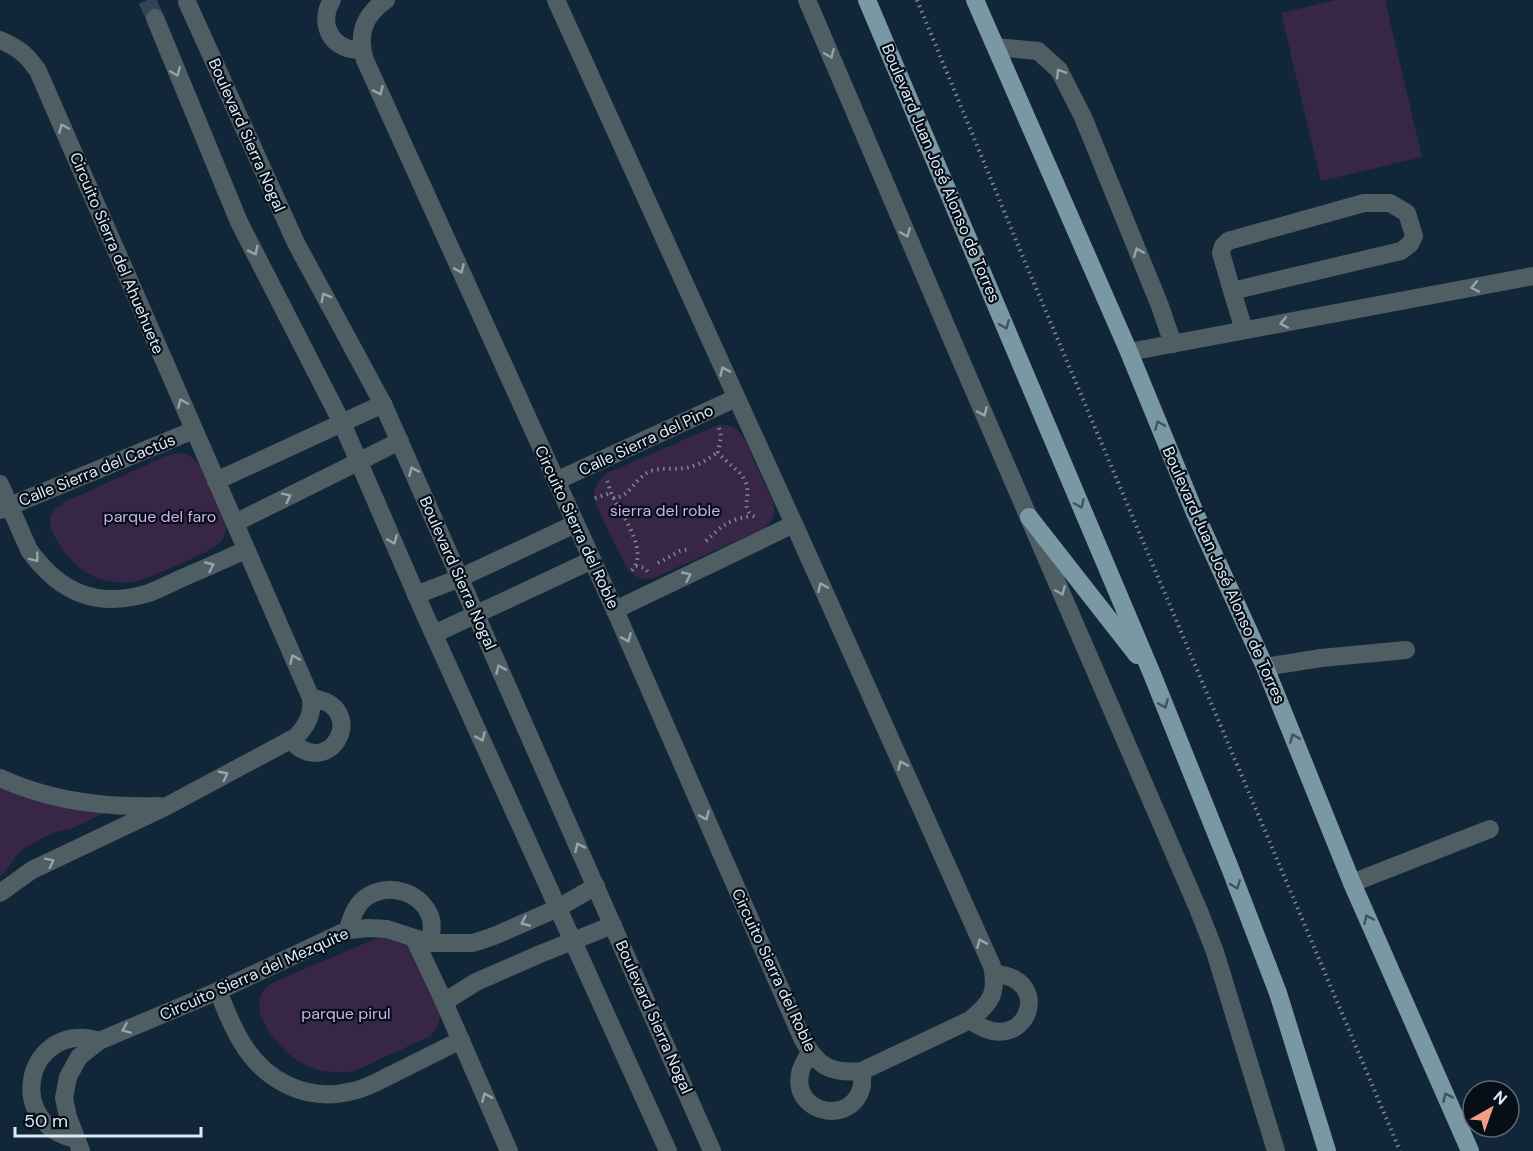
<svg xmlns="http://www.w3.org/2000/svg" width="1533" height="1151" font-family="'DM Sans',sans-serif">
  <style>
    .green { fill: #382647 }
    .lines { fill: none; stroke-linecap: round; stroke-linejoin: round }
    .minor-tunnel { stroke: #314356; stroke-width: 18; stroke-dasharray: 18 9; stroke-linecap: butt }
    .path { stroke: #798999; stroke-width: 4; stroke-dasharray: 1.5 4.5; stroke-linecap: butt }
    .minor { stroke: #4f5e63; stroke-width: 18 }
    .major { stroke: #7998a3; stroke-width: 18 }
    .oneway { stroke: #96a4ad }
    .oneway2 { stroke: #40535d }
    .labels { text-anchor: middle; dominant-baseline: central; stroke-width: 4.5; stroke-linejoin: round; paint-order: stroke }
    .street-label { font-size: 16px; fill: #deeaf7; stroke: #060e17 }
    .park-label { font-size: 16px; fill: #cfafed; stroke: #060e17 }
  </style>
  <rect width="100%" height="100%" fill="#122639"/>
  <g class="green">
    <path d="M1335,0H1385L1422,157L1321,181L1281,13Z"/>
    <path d="M718,425C730,424 737,428 744,438L773,502C776,514 773,522 763,529L654,578C644,581 635,577 628,570C621,555 595,508 594,495C594,486 599,481 605,474Z"/>
    <path d="M179,453C184,454 188,455 193,458C205,466 219,509 226,524C227,532 224,539 218,544C207,554 149,578 134,582C128,583 121,583 115,582C86,579 65,559 53,533C45,515 53,510 67,501L169,455Z"/>
    <path d="M0,779L106,812L71,829L56,832L42,838L30,845L19,852L4,873L0,876Z"/>
    <path d="M380,937L409,943L440,1015C439,1026 436,1030 429,1037C413,1044 398,1051 382,1058C370,1064 357,1072 343,1072C331,1073 318,1070 307,1066C286,1057 249,1017 262,993C265,987 271,984 276,981Z"/>
  </g>
  <g class="lines">
    <path class="minor-tunnel" d="M147,0L155,18"/>
    <g class="path">
      <path d="M917,0L1023,257L1400,1151"/>
      <path d="M719,428L721,436L718,452C726,464 739,468 745,481C753,496 737,511 758,518"/>
      <path d="M607,481C609,487 611,493 614,499C623,517 651,554 630,572"/>
      <path d="M595,498L611,493"/>
      <path d="M613,498C631,497 635,477 651,471C662,467 673,470 684,468C697,467 708,459 718,452"/>
      <path d="M706,541C723,525 728,520 751,516"/>
      <path d="M658,563L680,551L689,549"/>
      <path d="M636,566L645,568L648,572"/>
    </g>
    <g class="minor">
      <path d="M332,0C321,18 326,41 347,48C352,50 357,50 362,50"/>
      <path d="M386,0C364,15 357,34 365,60L615,610L802,1038C817,1066 830,1074 862,1071L970,1020C991,1003 998,993 992,966L794,524L556,0"/>
      <path d="M807,0L956,349L1199,911L1215,952L1276,1151"/>
      <path d="M187,2L296,243L383,404L712,1151"/>
      <path d="M155,18L239,222L342,423L425,615L668,1151"/>
      <path d="M0,40C19,48 27,55 38,71L311,698C313,715 307,725 296,737L167,806L32,870L0,893"/>
      <path d="M996,47L1038,51L1059,70L1083,117L1160,306L1173,344"/>
      <path d="M1232,291L1221,253L1223,246L1228,241L1364,203H1390L1407,213L1414,236L1410,244L1401,251L1232,291L1244,330"/>
      <path d="M1129,352L1533,276"/>
      <path d="M216,481L383,404"/>
      <path d="M556,481L736,398"/>
      <path d="M0,484L29,550C60,593 97,609 149,593C160,589 171,583 182,578C204,569 225,559 246,550"/>
      <path d="M0,510L194,430"/>
      <path d="M235,523L400,441"/>
      <path d="M416,595L460,578L575,524"/>
      <path d="M615,610L794,524"/>
      <path d="M434,634L592,560"/>
      <path d="M1265,667L1321,658L1406,650"/>
      <path d="M290,740C332,783 370,705 311,698"/>
      <path d="M0,778C50,801 105,808 159,806"/>
      <path d="M1352,883L1490,829"/>
      <path d="M348,930C351,918 355,906 365,898C388,881 423,892 431,919C433,927 431,935 430,943"/>
      <path d="M414,938L444,1002L509,1151"/>
      <path d="M218,991C225,1008 231,1025 241,1041C264,1081 307,1103 353,1091C368,1088 382,1079 395,1073C417,1062 439,1051 461,1040"/>
      <path d="M444,1002L476,982L540,954L613,925"/>
      <path d="M970,1020C1026,1062 1057,977 994,974"/>
      <path d="M810,1053C806,1059 801,1066 800,1074C792,1114 854,1127 862,1085C862,1081 862,1076 862,1071"/>
      <path d="M76,1139C7,1124 24,1033 86,1038C90,1038 95,1040 99,1041"/>
      <path d="M81,1151L68,1117L64,1098L68,1077L79,1057L99,1041L218,991L348,930L369,928L387,929L430,943H473L494,936L558,908L596,886"/>
    </g>
    <g class="major">
      <path d="M867,0L1152,674L1230,868L1278,993L1327,1151"/>
      <path d="M975,0L1129,352L1195,513L1265,667L1352,883L1470,1151"/>
      <path d="M1029,517L1137,655"/>
    </g>
  </g>
  <defs><path id="oneway-chevron" d="M-2-3.5L2.5 0L-2 3.5" fill="none" stroke-width="1.6" stroke-linecap="round" stroke-linejoin="round" transform="scale(1.5)"/></defs>
  <g class="oneway">
    <use href="#oneway-chevron" transform="translate(830 54) rotate(67)"/>
    <use href="#oneway-chevron" transform="translate(176 72) rotate(68)"/>
    <use href="#oneway-chevron" transform="translate(1060 73) rotate(-123)"/>
    <use href="#oneway-chevron" transform="translate(379 91) rotate(66)"/>
    <use href="#oneway-chevron" transform="translate(63 128) rotate(-113)"/>
    <use href="#oneway-chevron" transform="translate(906 233) rotate(67)"/>
    <use href="#oneway-chevron" transform="translate(254 251) rotate(63)"/>
    <use href="#oneway-chevron" transform="translate(1138 252) rotate(-112)"/>
    <use href="#oneway-chevron" transform="translate(460 269) rotate(66)"/>
    <use href="#oneway-chevron" transform="translate(1475 287) rotate(169)"/>
    <use href="#oneway-chevron" transform="translate(325 297) rotate(-118)"/>
    <use href="#oneway-chevron" transform="translate(1284 323) rotate(169)"/>
    <use href="#oneway-chevron" transform="translate(724 371) rotate(-114)"/>
    <use href="#oneway-chevron" transform="translate(182 403) rotate(-113)"/>
    <use href="#oneway-chevron" transform="translate(983 412) rotate(66)"/>
    <use href="#oneway-chevron" transform="translate(413 471) rotate(-114)"/>
    <use href="#oneway-chevron" transform="translate(287 497) rotate(-26)"/>
    <use href="#oneway-chevron" transform="translate(393 540) rotate(67)"/>
    <use href="#oneway-chevron" transform="translate(35 558) rotate(52)"/>
    <use href="#oneway-chevron" transform="translate(210 566) rotate(-24)"/>
    <use href="#oneway-chevron" transform="translate(687 576) rotate(-25)"/>
    <use href="#oneway-chevron" transform="translate(822 587) rotate(-114)"/>
    <use href="#oneway-chevron" transform="translate(1061 591) rotate(67)"/>
    <use href="#oneway-chevron" transform="translate(627 638) rotate(66)"/>
    <use href="#oneway-chevron" transform="translate(294 659) rotate(-114)"/>
    <use href="#oneway-chevron" transform="translate(500 669) rotate(-114)"/>
    <use href="#oneway-chevron" transform="translate(481 737) rotate(66)"/>
    <use href="#oneway-chevron" transform="translate(902 765) rotate(-114)"/>
    <use href="#oneway-chevron" transform="translate(224 775) rotate(-28)"/>
    <use href="#oneway-chevron" transform="translate(705 816) rotate(66)"/>
    <use href="#oneway-chevron" transform="translate(579 847) rotate(-114)"/>
    <use href="#oneway-chevron" transform="translate(50 862) rotate(-26)"/>
    <use href="#oneway-chevron" transform="translate(525 922) rotate(156)"/>
    <use href="#oneway-chevron" transform="translate(981 943) rotate(-114)"/>
    <use href="#oneway-chevron" transform="translate(126 1029) rotate(157)"/>
    <use href="#oneway-chevron" transform="translate(486 1097) rotate(-113)"/>
  </g>
  <g class="oneway2">
    <use href="#oneway-chevron" transform="translate(1005 325) rotate(67)"/>
    <use href="#oneway-chevron" transform="translate(1159 425) rotate(-112)"/>
    <use href="#oneway-chevron" transform="translate(1080 504) rotate(67)"/>
    <use href="#oneway-chevron" transform="translate(1164 704) rotate(68)"/>
    <use href="#oneway-chevron" transform="translate(1294 738) rotate(-112)"/>
    <use href="#oneway-chevron" transform="translate(1236 885) rotate(69)"/>
    <use href="#oneway-chevron" transform="translate(1368 919) rotate(-114)"/>
    <use href="#oneway-chevron" transform="translate(1447 1097) rotate(-114)"/>
  </g>
  <g class="labels">
    <g class="street-label">
      <text transform="translate(247 135) rotate(66)">Boulevard Sierra Nogal</text>
      <text transform="translate(941 173) rotate(67)">Boulevard Juan José Alonso de Torres</text>
      <text transform="translate(117 253) rotate(67)">Circuito Sierra del Ahuehuete</text>
      <text transform="translate(646 440) rotate(-25)">Calle Sierra del Pino</text>
      <text transform="translate(97 470) rotate(-22)">Calle Sierra del Cactús</text>
      <text transform="translate(577 527) rotate(65)">Circuito Sierra del Roble</text>
      <text transform="translate(458 573) rotate(66)">Boulevard Sierra Nogal</text>
      <text transform="translate(1224 575) rotate(66)">Boulevard Juan José Alonso de Torres</text>
      <text transform="translate(774 970) rotate(65)">Circuito Sierra del Roble</text>
      <text transform="translate(254 974) rotate(-24)">Circuito Sierra del Mezquite</text>
      <text transform="translate(654 1017) rotate(66)">Boulevard Sierra Nogal</text>
    </g>
    <g class="park-label">
      <text x="665" y="510">sierra del roble</text>
      <text x="160" y="516">parque del faro</text>
      <text x="346" y="1013">parque pirul</text>
    </g>
  </g>
  <g transform="translate(1491 1109) rotate(40)"><circle r="28" fill="#060e17" stroke="#5c6671" stroke-width="1.5"/>
  <path d="M0-4.5L10 22L0 15L-10 22Z" fill="#f49e88"/>
  <text y="-9" font-size="16" font-weight="bold" text-anchor="middle" fill="#deeaf7">N</text>
  </g>
  <path d="M15 1127v9h186v-9" fill="none" stroke="#deeaf7" stroke-width="3"/>
  <text x="24" y="1127" font-size="18" fill="#deeaf7" stroke="#060e17" stroke-width="4.5" paint-order="stroke">50 m</text>
</svg>
